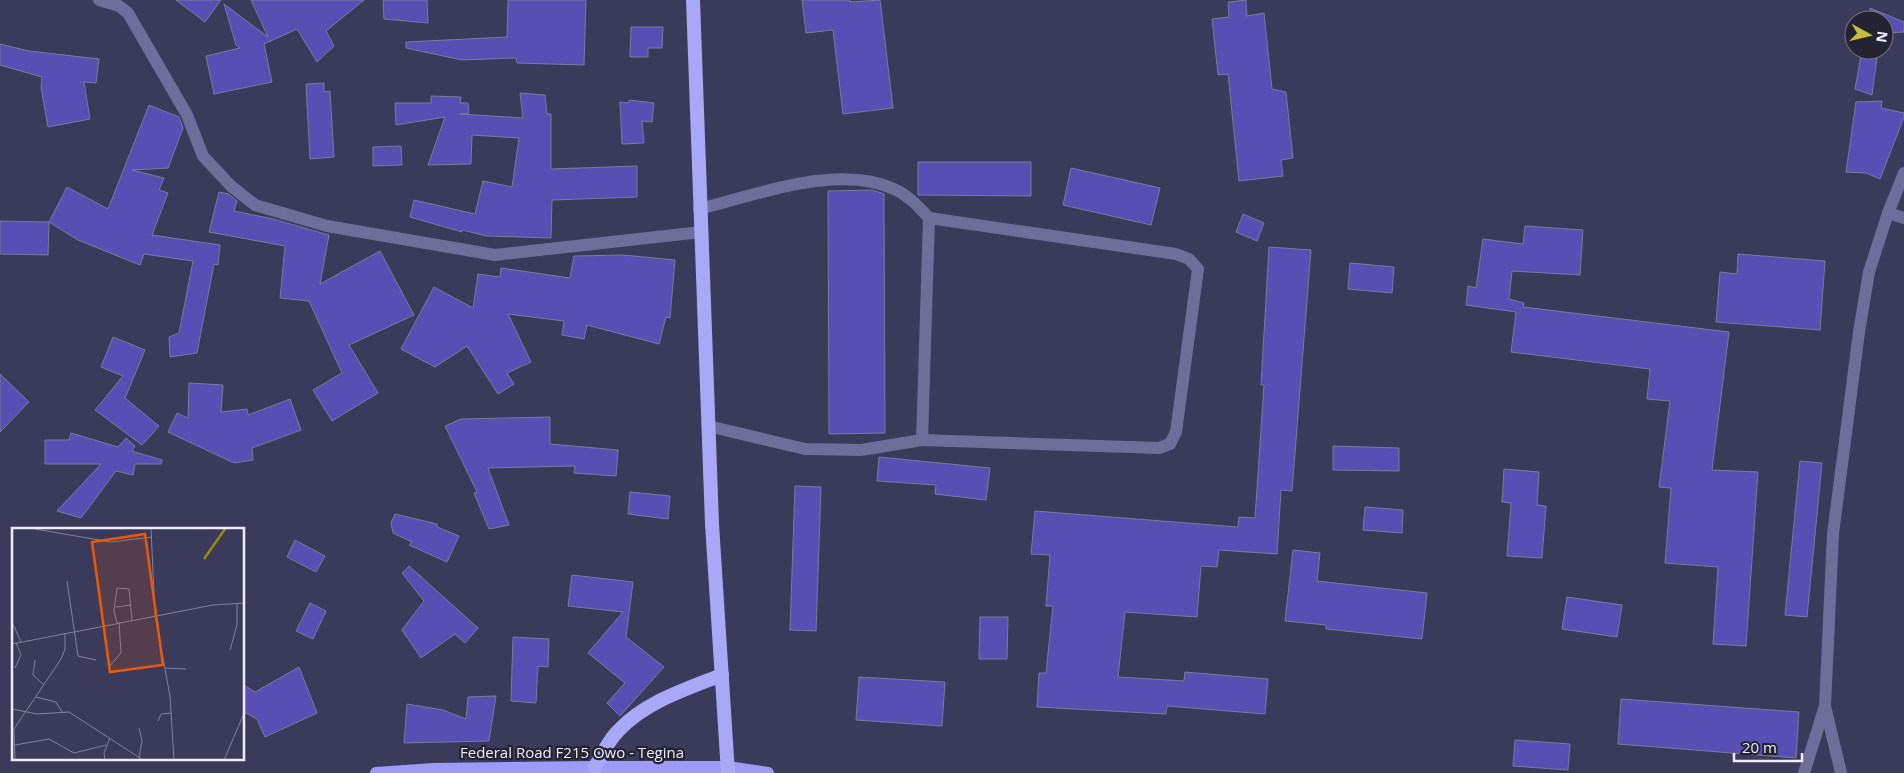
<svg xmlns="http://www.w3.org/2000/svg" width="1904" height="773" font-family="'Open Sans',sans-serif">
  <style>
    .building { fill: #594eb4; stroke: #7a7a9f }
    .lines { fill: none; stroke-linecap: round; stroke-linejoin: round }
    .service { stroke: #6e6e9b; stroke-width: 12 }
    .minor { stroke: #6e6e9b; stroke-width: 12 }
    .primary { stroke: #9d9bf7; stroke-width: 12 }
    .trunk { stroke: #a8a8f6; stroke-width: 14 }
    .labels { text-anchor: middle; dominant-baseline: central; stroke-width: 4.5; stroke-linejoin: round; paint-order: stroke }
    .street-label { font-size: 15px; fill: #ededfe; stroke: #232332 }
    .inset-river { fill: none; stroke: #938915; stroke-width: 2.5 }
    .inset-road { fill: none; stroke: #82829c; stroke-width: 1 }
    .view { fill: #e8590c; fill-opacity: 0.15; stroke: #e8590c; stroke-width: 2.5 }
    .inset-edge { fill: none; stroke: #ededfe; stroke-width: 2.5 }
  </style>
  <rect width="100%" height="100%" fill="#3a3a5a"/>
  <g class="building">
    <path d="M176,0H221L205,22Z"/>
    <path d="M251,0H364L326,31L334,46L317,62L297,29L264,44L272,82L214,94L206,56L240,48L236,45L224,4L268,37Z"/>
    <path d="M383,0H427L428,23L384,19Z"/>
    <path d="M508,0H586L584,65L517,63L516,58L462,60L406,48V42L507,37Z"/>
    <path d="M802,0H850V2L880,0L893,108L843,114L833,30L806,33Z"/>
    <path d="M1246,0L1247,16L1264,13L1272,89L1286,92L1293,158L1281,160L1283,176L1239,181L1228,74L1218,75L1212,19L1229,17L1228,2Z"/>
    <path d="M1870,8L1904,22V32L1884,33V20H1869Z"/>
    <path d="M631,27H663L662,48H648V57H630Z"/>
    <path d="M0,44L29,51L99,59L96,83L84,82L90,119L48,127L41,87L42,77L0,65Z"/>
    <path d="M1862,50H1878L1872,95L1855,89Z"/>
    <path d="M324,83V92L330,91L334,157L310,159L306,84Z"/>
    <path d="M520,93L545,95L547,114H551V169L637,166V197L552,200L551,238L487,236L462,230V232L410,217L414,200L475,214L483,181L512,187L519,138L472,135L471,164L428,165L445,117L396,125L395,103H431V96L461,97L460,103H468L469,113L460,114L523,118Z"/>
    <path d="M629,100L654,103L652,122L642,121L644,143L622,144L620,102L629,103Z"/>
    <path d="M1882,101L1881,108L1904,113V117L1880,179L1866,173L1846,172L1856,102Z"/>
    <path d="M149,105L179,117L183,128L168,168L132,170L164,178L159,190L168,193L152,235L220,245L218,265L214,264L197,353L170,357L169,337L179,333L193,261L144,254L140,265L78,240L49,222L67,187L108,209Z"/>
    <path d="M401,146L402,165L373,166V147Z"/>
    <path d="M918,162H1031V196L918,195Z"/>
    <path d="M1071,168L1160,188L1151,225L1063,205Z"/>
    <path d="M872,190L884,194L885,433L829,434L828,191Z"/>
    <path d="M219,192L229,194L237,201L234,211L273,219L329,235L320,284L380,251L414,315L349,345L378,393L332,421L313,390L342,373L309,301L280,298L285,246L209,232Z"/>
    <path d="M1243,214L1264,223L1257,241L1236,232Z"/>
    <path d="M0,221L49,222L48,255L0,254Z"/>
    <path d="M1525,226L1583,230L1580,275L1512,271L1509,299L1524,303L1523,307L1729,332L1712,470L1758,472L1746,646L1713,644L1718,567L1665,563L1671,488L1659,487L1670,401L1647,399L1650,369L1511,352L1516,312L1466,305L1468,286L1476,288L1483,239L1523,244Z"/>
    <path d="M1269,247L1311,250L1292,491L1281,490L1277,554L1219,550L1217,567L1201,566L1197,617L1125,612L1118,677L1184,681L1185,672L1268,679L1265,714L1167,706L1166,714L1037,707L1039,673H1046L1053,606H1046L1050,555L1031,554L1035,511L1238,527L1239,517L1255,518L1264,385H1261Z"/>
    <path d="M1738,254L1825,261L1820,330L1716,322L1720,272L1737,274Z"/>
    <path d="M623,255L675,260L670,318L666,317L659,344L587,325L584,339L562,335L564,321L508,314L531,362L507,373L514,384L498,394L467,346L435,367L401,349L434,287L473,308L478,274L500,277L501,268L570,278L574,256Z"/>
    <path d="M1350,263L1394,267L1392,293L1348,289Z"/>
    <path d="M113,337L145,350L125,398L159,426L142,445L95,410L123,376L101,367Z"/>
    <path d="M0,374L29,402L0,432Z"/>
    <path d="M189,383L223,385L221,412L247,409L248,415L290,399L301,430L252,448L253,460L234,463L168,432L177,413L188,418Z"/>
    <path d="M550,417V444L618,450L616,476L574,473L575,466L488,468L509,525L489,529L474,493L477,492L445,426L461,419Z"/>
    <path d="M71,433L118,447L126,438L135,446L132,451L162,460L161,464H135L133,475L116,471L81,518L57,511L101,464H45V440H69Z"/>
    <path d="M1333,446L1399,448V471L1333,470Z"/>
    <path d="M879,457L990,468L986,500L935,494L936,485L877,481Z"/>
    <path d="M1800,461L1822,463L1807,617L1785,615Z"/>
    <path d="M1504,469L1539,472L1537,505L1546,506L1542,558L1507,556L1511,503L1502,502Z"/>
    <path d="M795,486L821,487L816,631L790,630Z"/>
    <path d="M630,492L670,496L668,519L628,514Z"/>
    <path d="M1365,507L1403,510L1402,533L1363,530Z"/>
    <path d="M395,514L437,524V527L459,536L447,562L409,545L412,542L393,533L391,523Z"/>
    <path d="M295,540L325,556L316,572L287,557Z"/>
    <path d="M1293,550L1320,553L1317,581L1427,593L1422,639L1326,629V625L1285,621Z"/>
    <path d="M409,566L478,628L465,643L455,634L421,658L402,630L424,601L402,573Z"/>
    <path d="M572,575L633,582L626,637L664,667L620,716L607,703L625,683L588,653L623,612L568,606Z"/>
    <path d="M1567,597L1622,605L1617,637L1562,629Z"/>
    <path d="M310,603L326,611L313,639L296,631Z"/>
    <path d="M980,617H1008L1007,659H979Z"/>
    <path d="M513,637L549,639L548,667L538,666L536,703L511,701Z"/>
    <path d="M299,667L317,713L265,737L257,719L244,712V685L255,692Z"/>
    <path d="M859,677L945,682L942,726L856,720Z"/>
    <path d="M496,696L489,741L404,743L407,704L443,710L466,719L468,697Z"/>
    <path d="M1621,699L1799,712L1796,758L1618,744Z"/>
    <path d="M1515,740L1570,744L1568,770L1513,766Z"/>
  </g>
  <g class="lines">
    <g class="service">
      <path d="M699,209C756,195 838,163 894,189C908,195 919,207 929,218L1176,254L1189,259L1198,269L1176,432L1170,444L1159,448L922,440L861,450L805,449L708,426"/>
      <path d="M922,440L929,218"/>
    </g>
    <g class="minor">
      <path d="M99,0L119,6L128,13L187,115L203,156L231,186L255,205L327,226L495,255L701,232"/>
      <path d="M1888,213L1904,218"/>
      <path d="M1825,706L1841,773"/>
      <path d="M1804,773L1825,706L1833,534L1859,332L1869,272L1888,213L1904,173"/>
    </g>
    <path class="primary" d="M376,773L433,769L595,767H728L768,773"/>
    <g class="trunk">
      <path d="M693,0L712,524L728,773"/>
      <path d="M595,767C602,755 608,741 618,731C645,702 686,689 722,675"/>
    </g>
  </g>
  <g class="labels">
    <g class="street-label">
      <text x="572" y="752">Federal Road F215 Owo - Tegina</text>
    </g>
  </g>
  <g transform="translate(12 528)">
    <rect width="232" height="232" fill="#3a3a5a"/>
    <path class="inset-river" d="M192,31L213,1"/>
    <path class="inset-road" d="M23,1L99,14L140,9M139,1L143,87L158,168L162,232M55,53L66,128L84,132M104,79L119,77M0,94L9,114M105,95L102,83L105,60L117,61L120,92M0,116L201,77L233,75M218,122L225,97V75M23,132L21,147L32,157M97,139L109,125L107,94M3,140L9,127L4,115M153,140L174,141M24,169L44,174L50,184M0,181L25,186L57,184L131,232M146,193L149,186L160,185M127,200L130,213L127,230M3,217L37,211L62,225L94,217M3,232L2,201L49,131L53,121V105M93,232L92,225L98,210M212,232L233,183"/>
    <path class="view" d="M133,6L151,137L98,144L80,14Z"/>
    <rect width="232" height="232" class="inset-edge"/>
  </g>
  <g transform="translate(1869 35) rotate(98)"><circle r="24" fill="#232332" stroke="#747484"/>
  <path d="M0-4L9 19L0 12L-9 19Z" fill="#c7bb3b"/>
  <text y="-8" font-size="14" font-weight="bold" text-anchor="middle" fill="#ededfe">N</text>
  </g>
  <path d="M1734 753v8h68v-8" fill="none" stroke="#ededfe" stroke-width="2.5"/>
  <text x="1742" y="753" font-size="15" fill="#ededfe" stroke="#232332" stroke-width="4" paint-order="stroke">20 m</text>
</svg>
